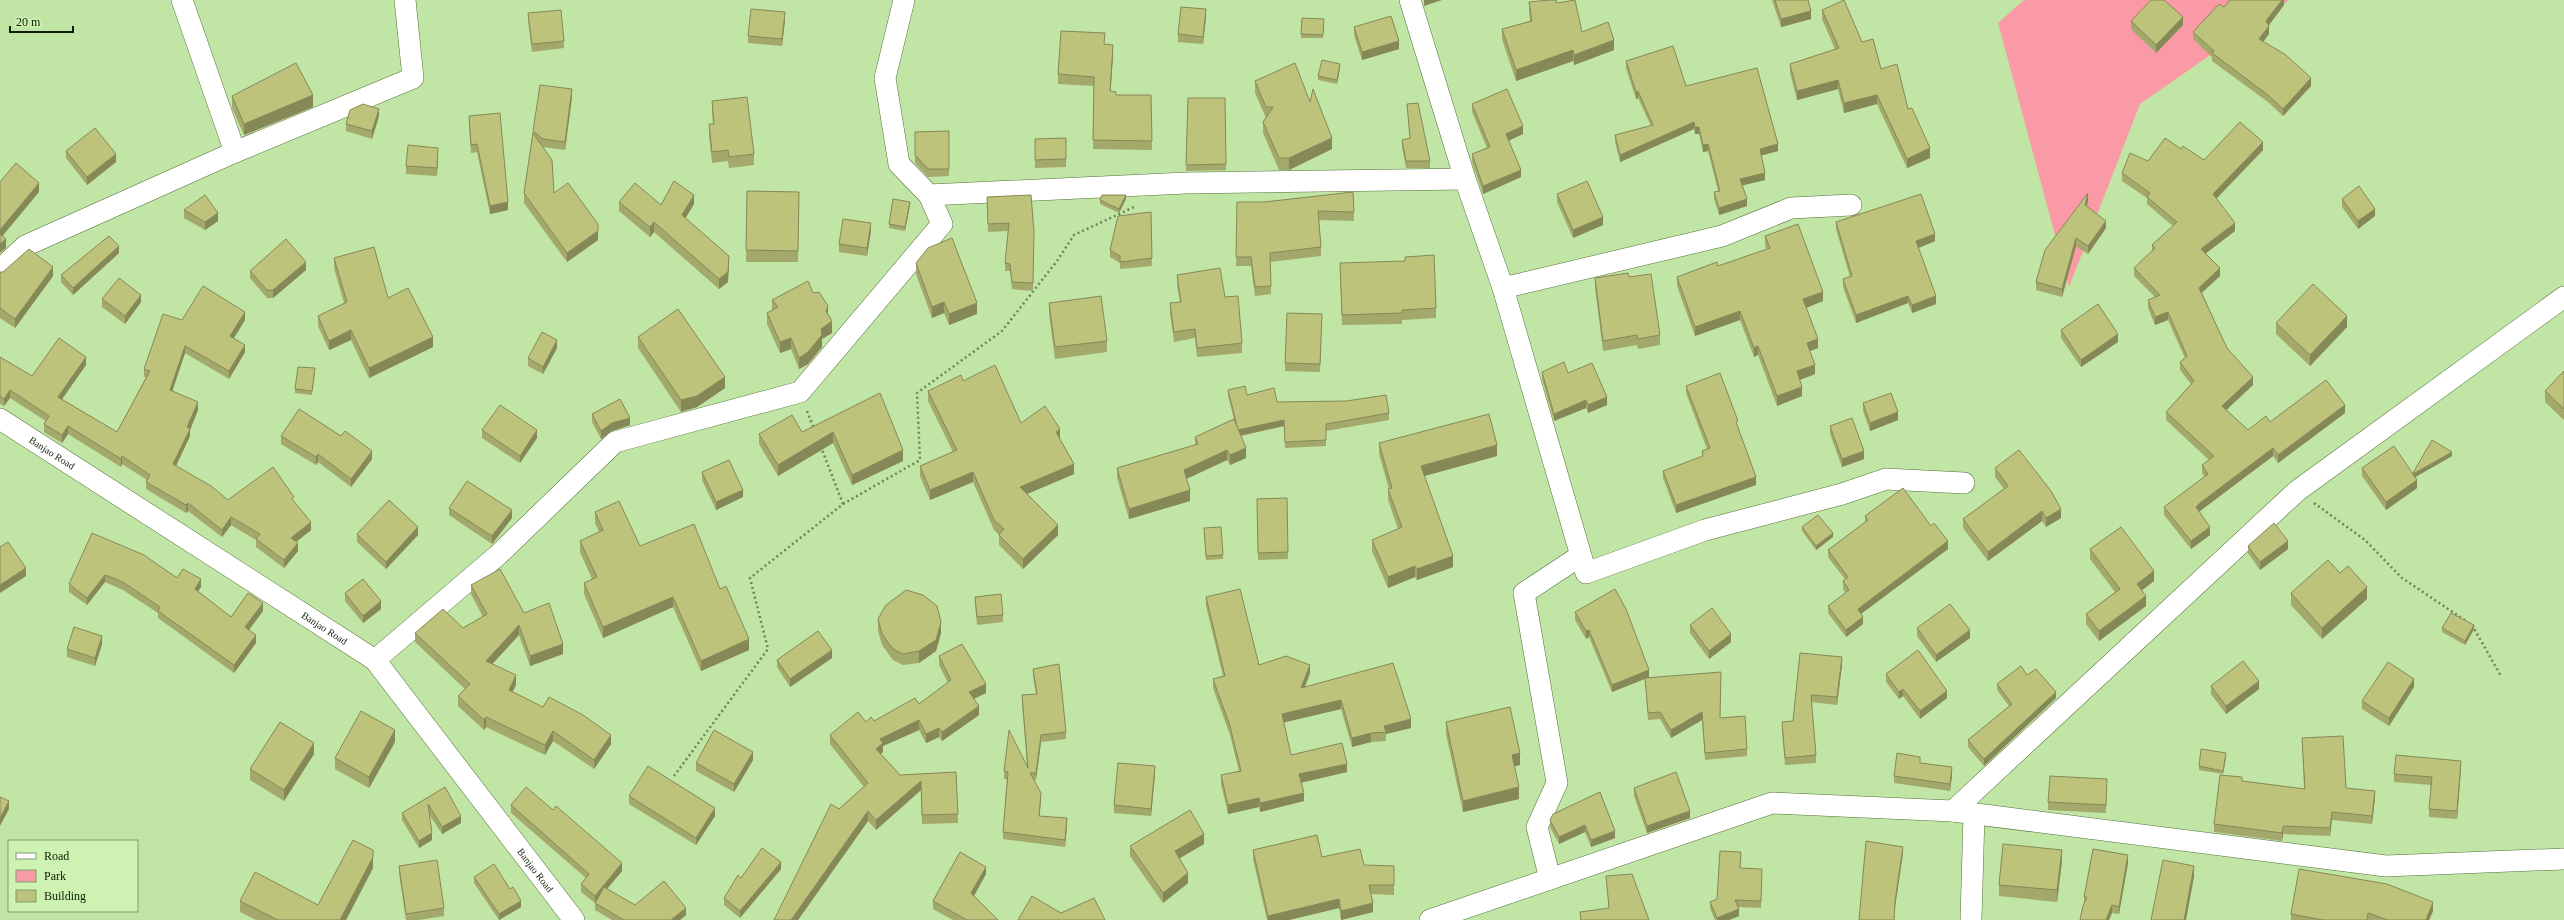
<svg xmlns="http://www.w3.org/2000/svg" width="2564" height="920" font-family="'Times New Roman',serif">
  <style>
    .green { fill: #f99aa6 }
    .lines { fill: none; stroke-linecap: round; stroke-linejoin: round }
    .minor-casing { stroke: #537238; stroke-width: 22 }
    .path { stroke: #6c8558; stroke-width: 2.5; stroke-dasharray: 2 3; stroke-linecap: butt }
    .minor { stroke: #fff; stroke-width: 21 }
    .wall { fill: #a3a86b }
    .shaded-wall { fill: #858857 }
    .building { fill: #bec37c; stroke: #858857 }
    .labels { text-anchor: middle; dominant-baseline: central; stroke-width: 3.5; stroke-linejoin: round; paint-order: stroke }
    .street-label { font-size: 10px; fill: #111d05; stroke: #cef2b1 }
  </style>
  <rect width="100%" height="100%" fill="#c1e5a5"/>
  <path class="green" d="M2024,0H2289L2140,104L2069,287L1998,23Z"/>
  <g class="lines">
    <g class="minor-casing">
      <g id="minor">
        <path d="M182,0L235,152"/>
        <path d="M1410,0L1465,179L1503,288L1586,573L1705,530L1842,494L1886,479L1964,483"/>
        <path d="M929,195L1186,183L1465,179"/>
        <path d="M0,270L25,246L235,152L413,78L405,0"/>
        <path d="M1503,288L1722,236L1791,208L1851,205"/>
        <path id="s1" d="M0,419L375,660L574,920"/>
        <path d="M375,660L498,555L615,442L800,392L942,224L929,195L899,164L885,78L904,0"/>
        <path d="M1953,811L2297,491L2564,297"/>
        <path d="M1550,879L1537,827L1557,783L1524,593L1580,556"/>
        <path d="M1430,920L1772,803L1953,811L2386,866L2564,859"/>
        <path d="M1971,920L1974,814"/>
      </g>
    </g>
    <g class="path">
      <path d="M807,411L814,429"/>
      <path d="M2314,503L2365,540L2402,578L2466,621"/>
      <path d="M843,504L920,460L917,393L1002,331L1057,261L1074,235L1134,207"/>
      <path d="M2472,625L2501,676"/>
      <path d="M674,776L768,649L750,578L843,504L821,447"/>
    </g>
    <use href="#minor" class="minor"/>
  </g>
  <g class="wall">
    <path d="M1772,0H1808L1811,19L1781,27Z"/>
    <path d="M2284,0V5L2269,25V34L2263,42L2311,86L2283,116L2268,102L2212,61V57L2193,39V32L2224,7Z"/>
    <path d="M1529,2L1557,3L1582,32L1614,50L1574,65L1573,61L1516,81L1502,39V29L1530,21L1529,12Z"/>
    <path d="M1822,10L1862,42L1908,109L1930,158L1907,168L1877,104L1844,113L1838,89L1797,100L1790,73V64L1835,49L1822,19Z"/>
    <path d="M528,13L564,41V48L532,52L528,21Z"/>
    <path d="M1206,17L1203,44L1178,42V34Z"/>
    <path d="M1302,18L1324,23L1323,38H1301Z"/>
    <path d="M785,20L782,46L748,43V36Z"/>
    <path d="M2131,21L2183,25L2156,53L2131,29Z"/>
    <path d="M1354,27L1399,49L1362,60L1354,35Z"/>
    <path d="M1105,44L1113,55L1110,91L1116,95H1151L1152,150L1093,149L1094,86L1058,84V74Z"/>
    <path d="M1626,61L1686,86L1778,151L1761,155L1765,180L1742,185L1747,206L1719,215L1714,199V192L1718,191L1708,151L1703,152L1699,134H1695L1694,129L1620,162L1615,142V135L1651,126L1638,98L1636,99L1626,68Z"/>
    <path d="M1340,68L1337,84L1318,80V76Z"/>
    <path d="M1255,81L1310,102L1332,149L1289,170H1279L1263,133V122L1266,118L1255,93Z"/>
    <path d="M232,96L313,107L244,135L232,108Z"/>
    <path d="M572,97L565,150L543,147L541,145L554,193L598,240L567,262L524,203V193L533,131Z"/>
    <path d="M1188,98H1225L1226,170L1186,171Z"/>
    <path d="M712,101L754,154V165L729,168L728,161L712,163L709,136V124H713L712,112Z"/>
    <path d="M1407,104L1430,161V168H1406L1402,147V140L1410,138Z"/>
    <path d="M1472,104L1523,134L1509,140L1521,177L1483,194L1472,162V154L1487,148L1472,112Z"/>
    <path d="M379,116L372,139L346,131V124Z"/>
    <path d="M469,116L508,210L490,214L477,152L471,153L469,124Z"/>
    <path d="M949,131V176L928,177L915,163V132Z"/>
    <path d="M1066,138V167L1035,168V139Z"/>
    <path d="M2181,149L2204,160L2263,150L2216,199L2235,231L2206,253L2220,276L2202,293L2227,348L2253,385L2226,410L2248,430L2270,422L2345,413L2278,463L2273,456L2200,511L2199,512L2210,535L2191,549L2164,515V507L2205,477L2202,473V465L2209,460L2166,420V412L2191,384L2180,370V362L2185,358L2168,320L2155,325L2148,308V300L2155,297L2134,276V268L2152,251V245L2173,226L2147,204V198L2122,181V173L2148,161Z"/>
    <path d="M66,151L116,162L87,185L66,158Z"/>
    <path d="M438,155L437,176L406,174V166Z"/>
    <path d="M747,191L799,192L798,262H746Z"/>
    <path d="M1353,192L1354,221L1319,220L1321,247V256L1270,262L1271,294L1255,296L1251,266H1236L1237,202H1264Z"/>
    <path d="M1557,194L1603,225L1573,238L1557,202Z"/>
    <path d="M987,197L1034,240L1033,291L1012,289L1010,271H1005V263L1008,231L988,232Z"/>
    <path d="M1126,199L1119,213L1100,204V200Z"/>
    <path d="M2342,199L2375,216L2358,229L2342,207Z"/>
    <path d="M2088,201L2086,206L2106,228L2088,254L2076,246L2062,297L2036,290V282Z"/>
    <path d="M619,202L661,205L694,204L685,218L729,265L728,282L719,289L654,232L650,237L619,211Z"/>
    <path d="M910,205L905,231L889,228V224Z"/>
    <path d="M184,210L218,221L205,230L184,218Z"/>
    <path d="M1151,212L1152,266L1120,269V263L1110,257V250Z"/>
    <path d="M1836,222L1935,241L1918,248L1936,304L1912,313L1908,303L1856,323L1843,287V279L1850,277L1836,229Z"/>
    <path d="M871,231L867,256L839,252V244Z"/>
    <path d="M1765,236L1823,301L1806,308L1818,348L1810,351L1815,374L1800,380L1802,396L1777,406L1758,355L1754,357L1740,320L1695,336L1677,286V277L1718,266L1767,249L1765,246Z"/>
    <path d="M119,253L73,295L61,282V275Z"/>
    <path d="M334,258L388,298L433,347L369,378L351,340L329,350L318,326V316L344,303L334,268Z"/>
    <path d="M916,263L977,314L949,325L944,313L932,318L916,274Z"/>
    <path d="M306,270L273,298H267L250,278V271Z"/>
    <path d="M0,272L53,276L15,328L0,318Z"/>
    <path d="M1340,273L1436,308V318L1402,320V324L1342,325Z"/>
    <path d="M1177,275L1225,297L1242,343V353L1197,357L1195,338L1174,342L1170,313V303L1180,302L1177,285Z"/>
    <path d="M1629,277L1660,335V345L1638,349L1637,345L1603,351L1595,288V278Z"/>
    <path d="M813,293L828,314L832,333L822,339V347L808,364L799,369L791,349L780,353L767,324V313L772,310V300Z"/>
    <path d="M102,299L141,302L125,324L102,307Z"/>
    <path d="M1049,303L1107,341V352L1055,359L1049,314Z"/>
    <path d="M182,320H245L234,338L245,352L229,379L185,353L172,391L198,410L190,430V436L176,466L228,500L294,501L311,530L296,542L298,551L284,568L256,547V540L231,525L222,537L188,511L186,513L146,489V482L147,480L122,464L121,467L68,434L62,443L44,432V424L46,421L10,398L4,406L0,404V357L32,376L86,365L61,399L117,432L146,377H144V369Z"/>
    <path d="M1322,322L1320,372L1285,371V363Z"/>
    <path d="M2276,323L2347,327L2310,366L2276,334Z"/>
    <path d="M2061,330L2118,342L2081,367L2061,338Z"/>
    <path d="M638,337L725,388L697,407L681,412L638,348Z"/>
    <path d="M557,348L543,374L528,366V358Z"/>
    <path d="M2564,371V420L2545,402V391Z"/>
    <path d="M315,372L312,395L295,393V389Z"/>
    <path d="M1542,372L1568,373L1607,405L1588,413L1586,408L1554,421L1542,379Z"/>
    <path d="M963,381L1021,423L1060,439L1074,474L1027,494L1058,535L1023,569L999,545V535L994,530L973,482L930,500L920,476V466L953,452L928,401V391Z"/>
    <path d="M1686,386L1738,427L1756,485L1676,513L1663,478V471L1702,456V451L1707,449L1686,393Z"/>
    <path d="M1228,390L1277,402L1389,413V420L1326,431V446L1285,448L1284,426L1241,436L1246,458L1230,465L1227,460L1186,479L1190,501L1129,519L1117,478V468L1195,445V437L1234,419L1228,396Z"/>
    <path d="M880,393L903,461L852,485L833,443L778,476L759,444V434L802,432Z"/>
    <path d="M1863,403L1898,420L1870,431L1863,411Z"/>
    <path d="M592,414L630,425L612,431L601,439L592,422Z"/>
    <path d="M1830,426L1864,459L1842,467L1830,434Z"/>
    <path d="M482,430L537,438L520,463L482,438Z"/>
    <path d="M281,436L372,459L351,487L318,462L316,465L281,444Z"/>
    <path d="M1379,443L1497,456L1424,476L1453,567L1417,580L1415,577L1388,588L1372,551V540L1398,529L1388,500V489H1389L1379,454Z"/>
    <path d="M2452,456L2415,477L2417,488L2386,510L2362,476V468L2413,473Z"/>
    <path d="M1995,468L2061,518L2046,527L2042,521L1988,561L1963,528V519L2004,489L1995,477Z"/>
    <path d="M702,472L743,497L716,510L702,480Z"/>
    <path d="M1287,498L1288,559L1258,560L1257,499Z"/>
    <path d="M449,508L512,518L492,544L449,515Z"/>
    <path d="M595,512L640,546L720,589L749,650L701,671L673,607L603,638L584,594V583L592,579L580,552V541L599,532L595,523Z"/>
    <path d="M1865,516L1948,549L1861,614L1863,624L1846,637L1828,613V606L1846,593L1843,589V581L1845,579L1828,557V550L1865,522Z"/>
    <path d="M1802,527L1833,537L1816,550L1802,531Z"/>
    <path d="M1204,532L1223,555V559L1206,560Z"/>
    <path d="M92,533L177,578L201,587L198,591L231,617L263,611L249,630L256,643L234,673L158,618V613L123,590L105,582L87,605L69,592V584Z"/>
    <path d="M357,534L418,535L386,569L357,542Z"/>
    <path d="M2248,546L2288,549L2260,570L2248,553Z"/>
    <path d="M2090,549L2154,581L2142,590L2146,606L2099,641L2086,624V614L2115,592L2090,559Z"/>
    <path d="M471,585L524,613L563,654L530,666L519,635L492,664L516,685L512,692L611,744L594,769L553,741L545,755L486,727L484,730L458,706V696L465,689L415,642V633L463,628L483,617L471,594Z"/>
    <path d="M345,593L381,609L363,623L345,601Z"/>
    <path d="M2291,593L2367,599L2322,639L2291,605Z"/>
    <path d="M975,597L1003,615V622L977,625L975,605Z"/>
    <path d="M1206,597L1259,665L1310,673L1305,687L1411,728L1386,734V741L1371,742L1352,747L1341,709L1283,722L1291,755L1347,772L1301,783L1304,801L1260,812L1259,807L1228,814L1221,784V775L1239,771L1230,735L1213,688V679L1223,676L1206,606Z"/>
    <path d="M1575,612L1649,677L1720,718L1747,749V756L1705,760L1702,720L1671,738L1660,719L1648,720L1645,679L1612,692L1589,637L1586,639L1575,620Z"/>
    <path d="M878,619L941,633L936,651L919,663L903,665L893,660L882,645L878,631Z"/>
    <path d="M1690,625L1731,642L1709,659L1690,633Z"/>
    <path d="M1917,628L1970,638L1936,662L1917,636Z"/>
    <path d="M2442,628L2474,629L2465,645L2442,632Z"/>
    <path d="M102,644L95,666L67,657V649Z"/>
    <path d="M1800,653L1842,665L1837,705L1811,702L1816,755V763L1785,765L1782,730V722L1793,721Z"/>
    <path d="M939,656L986,693L974,699L979,715L942,741L939,737L926,743L919,730L883,746V752L881,754L900,775L956,772L958,823L922,824L921,790L876,830L868,821L798,920H774L839,809L864,787L830,744V735L866,722L874,721L919,704L948,683L939,665Z"/>
    <path d="M832,658L790,687L777,667V660Z"/>
    <path d="M1033,669L1066,732V739L1041,742L1036,780H1034L1041,800L1039,816L1067,825L1065,847L1003,839V832L1007,779H1004V771L1027,766L1022,702V695L1036,694L1033,676Z"/>
    <path d="M1886,674L1947,698L1920,719L1903,696L1899,699L1886,682Z"/>
    <path d="M1997,684L2056,698L1984,766L1968,747V740L2009,706L1997,690Z"/>
    <path d="M2211,686L2259,689L2226,714L2211,694Z"/>
    <path d="M2414,687L2389,726L2362,709V701Z"/>
    <path d="M1446,722L1520,765L1514,766L1519,799L1463,812L1446,734Z"/>
    <path d="M2302,738L2346,788L2375,798L2372,824L2332,820L2330,836L2283,834L2282,841L2214,832V824L2242,781L2304,789Z"/>
    <path d="M395,742L369,788L335,769V758Z"/>
    <path d="M314,754L284,801L250,780V769Z"/>
    <path d="M2226,757L2223,774L2199,770V766Z"/>
    <path d="M753,760L734,792L696,771V763Z"/>
    <path d="M1920,763L1952,775L1950,791L1894,783V776Z"/>
    <path d="M2461,768L2457,819L2429,817V809L2431,785L2394,782V774Z"/>
    <path d="M1155,774L1151,816L1114,813V805Z"/>
    <path d="M445,787L461,823L442,834L429,814L432,840L419,848L402,820V813Z"/>
    <path d="M2107,787L2106,813L2048,810V802Z"/>
    <path d="M1634,788L1690,818L1647,833L1634,796Z"/>
    <path d="M1600,792L1615,838L1591,847L1585,832L1559,844L1550,827V820Z"/>
    <path d="M629,796L715,816L696,845L629,804Z"/>
    <path d="M511,805L622,871L607,889L635,905L686,915L680,920H612L595,910V903L581,892V884L586,878L511,813Z"/>
    <path d="M1204,844L1180,858L1188,883L1163,903L1130,856V846Z"/>
    <path d="M1253,850L1322,857L1364,865L1394,866V895L1371,894L1373,912L1341,920L1339,908L1289,920H1267L1253,859Z"/>
    <path d="M2062,861L2057,902L1999,896V885Z"/>
    <path d="M2128,863L2119,914L2112,913L2084,902V897Z"/>
    <path d="M399,866L444,908V916L419,920H406L399,874Z"/>
    <path d="M373,868L346,920H256L240,912V901L318,905Z"/>
    <path d="M1740,868L1762,876L1761,908L1738,907L1739,916L1729,920H1715L1710,908V902L1717,899Z"/>
    <path d="M781,869L740,918L724,905V898L741,878Z"/>
    <path d="M986,874L974,896L998,920H953L933,909V901Z"/>
    <path d="M1606,876L1649,920H1580V912L1609,909Z"/>
    <path d="M474,877L521,907L499,920L474,883Z"/>
    <path d="M2433,911L2429,920H2291V914Z"/>
  </g>
  <g class="shaded-wall">
    <path d="M1424,0H1442L1424,6Z"/>
    <path d="M2282,0H2284V5L2266,29V21Z"/>
    <path d="M1206,9V17L1203,44V37Z"/>
    <path d="M1811,11V19L1781,27V19Z"/>
    <path d="M785,12V20L782,46V39Z"/>
    <path d="M2183,17V25L2156,53V45Z"/>
    <path d="M2269,26V34L2259,47V39Z"/>
    <path d="M1614,40V50L1574,65V55Z"/>
    <path d="M1399,41V49L1362,60V52Z"/>
    <path d="M1113,45V55L1110,101V91Z"/>
    <path d="M1573,50V61L1516,81V70Z"/>
    <path d="M1340,64V68L1337,84V80Z"/>
    <path d="M2311,78V86L2283,116V109Z"/>
    <path d="M1838,80V89L1797,100V91Z"/>
    <path d="M572,89V97L565,150V142Z"/>
    <path d="M1638,91V98L1636,99V92Z"/>
    <path d="M313,95V107L244,135V124Z"/>
    <path d="M1877,95V104L1844,113V103Z"/>
    <path d="M379,109V116L372,139V131Z"/>
    <path d="M1694,122V129L1620,162V155Z"/>
    <path d="M1523,126V134L1506,142V134Z"/>
    <rect x="1695" y="127" width="4" height="7"/>
    <path d="M1332,138V149L1289,170V158Z"/>
    <path d="M2263,142V150L2213,202V194Z"/>
    <path d="M1708,144V151L1703,152V145Z"/>
    <path d="M1778,144V151L1760,156V149Z"/>
    <path d="M438,148V155L437,176V168Z"/>
    <path d="M1930,148V158L1907,168V159Z"/>
    <path d="M116,154V162L87,185V177Z"/>
    <path d="M1521,170V177L1483,194V186Z"/>
    <path d="M1765,173V180L1740,186V179Z"/>
    <path d="M39,183V192L0,239V230Z"/>
    <path d="M2088,193V201L2085,213V205Z"/>
    <path d="M694,195V204L682,224V215Z"/>
    <path d="M1126,195V199L1119,213V209Z"/>
    <path d="M1747,199V206L1719,215V208Z"/>
    <path d="M508,202V210L490,214V206Z"/>
    <path d="M910,202V205L905,231V227Z"/>
    <path d="M2375,209V216L2358,229V221Z"/>
    <path d="M218,213V221L205,230V222Z"/>
    <path d="M1603,217V225L1573,238V230Z"/>
    <path d="M2106,221V228L2088,254V246Z"/>
    <path d="M654,222V232L650,237V227Z"/>
    <path d="M871,223V231L867,256V248Z"/>
    <path d="M2235,223V231L2201,257V249Z"/>
    <path d="M598,231V240L567,262V253Z"/>
    <path d="M1935,234V241L1916,249V241Z"/>
    <path d="M2076,238V246L2062,297V289Z"/>
    <path d="M6,239V248L0,253V244Z"/>
    <path d="M119,246V253L73,295V288Z"/>
    <path d="M729,256L728,282L719,289V279Z"/>
    <path d="M306,262V270L273,298V290Z"/>
    <path d="M53,267V276L15,328V319Z"/>
    <path d="M2220,268V276L2199,295V288Z"/>
    <path d="M1823,292V301L1803,309V299Z"/>
    <path d="M141,295V302L125,324V316Z"/>
    <path d="M1908,296V303L1856,323V315Z"/>
    <path d="M1936,296V304L1912,313V305Z"/>
    <path d="M944,302V313L932,318V307Z"/>
    <path d="M977,303V314L949,325V314Z"/>
    <path d="M828,306V318L826,311Z"/>
    <path d="M1740,311V320L1695,336V327Z"/>
    <path d="M245,312V320L230,344V336Z"/>
    <path d="M2168,312V320L2155,325V317Z"/>
    <path d="M2347,316V327L2310,366V355Z"/>
    <path d="M832,321V333L822,339V347L808,364L799,369V358L821,329Z"/>
    <path d="M351,330V340L329,350V341Z"/>
    <path d="M2118,334V342L2081,367V360Z"/>
    <path d="M433,337V347L369,378V368Z"/>
    <path d="M791,338V349L780,353V342Z"/>
    <path d="M1818,339V348L1807,352V343Z"/>
    <path d="M557,340V348L543,374V367Z"/>
    <path d="M245,345V352L229,379V371Z"/>
    <path d="M185,346V353L170,398V390Z"/>
    <path d="M1758,346V355L1754,357V348Z"/>
    <path d="M86,357V365L58,405V397Z"/>
    <path d="M1815,365V374L1797,381V371Z"/>
    <path d="M725,377V388L697,407L681,412V400Z"/>
    <path d="M2253,377V385L2222,414V406Z"/>
    <path d="M1802,387V396L1777,406V396Z"/>
    <path d="M10,390V398L4,406V399Z"/>
    <path d="M1607,397V405L1588,413V405Z"/>
    <path d="M1586,400V408L1554,421V414Z"/>
    <path d="M198,402V410L190,430V436L173,472V464Z"/>
    <path d="M2345,405V413L2278,463V455Z"/>
    <path d="M1898,412V420L1870,431V423Z"/>
    <path d="M630,418V425L612,431L601,439V431L612,423Z"/>
    <path d="M1284,420V426L1238,436V430Z"/>
    <path d="M68,426V434L62,443V435Z"/>
    <path d="M1060,429V439L1056,432Z"/>
    <path d="M537,430V438L520,463V456Z"/>
    <path d="M833,432V443L778,476V465Z"/>
    <path d="M1497,445V456L1421,477V466Z"/>
    <path d="M1246,448V458L1230,465V455Z"/>
    <path d="M2273,448V456L2200,511L2196,515V507L2200,503Z"/>
    <path d="M903,450V461L852,485V475Z"/>
    <path d="M1227,450V460L1184,480V470Z"/>
    <path d="M372,451V459L351,487V479Z"/>
    <path d="M1864,451V459L1842,467V459Z"/>
    <path d="M2452,452V456L2412,479V475Z"/>
    <path d="M318,454V462L316,465V457Z"/>
    <path d="M122,456V464L121,467V459Z"/>
    <path d="M1074,464V474L1020,497V487Z"/>
    <path d="M973,472V482L930,500V490Z"/>
    <path d="M1756,477V485L1676,513V505Z"/>
    <path d="M2417,480V488L2386,510V502Z"/>
    <path d="M743,490V497L716,510V502Z"/>
    <path d="M1190,490V501L1129,519V509Z"/>
    <path d="M188,503V511L186,513V505Z"/>
    <path d="M2061,509V518L2046,527V518Z"/>
    <path d="M512,510V518L492,544V536Z"/>
    <path d="M2042,511V521L1988,561V552Z"/>
    <path d="M231,517V525L222,537V530Z"/>
    <path d="M311,522V530L291,546V538Z"/>
    <path d="M1058,525V535L1023,569V559Z"/>
    <path d="M418,527V535L386,569V562Z"/>
    <path d="M2210,527V535L2191,549V541Z"/>
    <path d="M1833,533V537L1816,550V546Z"/>
    <path d="M1948,541V549L1858,616V609Z"/>
    <path d="M2288,541V549L2260,570V562Z"/>
    <path d="M298,543V551L284,568V560Z"/>
    <path d="M1453,556V567L1417,580V569Z"/>
    <path d="M1415,566V577L1388,588V577Z"/>
    <path d="M26,568V576L0,593V585Z"/>
    <path d="M2154,571V581L2137,594V584Z"/>
    <path d="M105,575V582L87,605V598Z"/>
    <path d="M201,579V587L195,596V589Z"/>
    <path d="M2367,587V599L2322,639V628Z"/>
    <path d="M2146,596V606L2099,641V631Z"/>
    <path d="M673,597V607L603,638V627Z"/>
    <path d="M381,601V609L363,623V616Z"/>
    <path d="M263,603V611L245,635V627Z"/>
    <path d="M1863,617V624L1846,637V630Z"/>
    <path d="M941,622V633L936,651L919,663V651Z"/>
    <path d="M519,625V635L486,671V661Z"/>
    <path d="M2474,625V629L2465,645V641Z"/>
    <path d="M1589,630V637L1586,639V631Z"/>
    <path d="M1970,630V638L1936,662V655Z"/>
    <path d="M1731,634V642L1709,659V651Z"/>
    <path d="M256,635V643L234,673V665Z"/>
    <path d="M102,636V644L95,666V658Z"/>
    <path d="M749,639V650L701,671V661Z"/>
    <path d="M563,644V654L530,666V656Z"/>
    <path d="M832,650V658L790,687V679Z"/>
    <path d="M1842,657V665L1837,705V697Z"/>
    <path d="M1310,665V673L1301,697V688Z"/>
    <path d="M1649,670V677L1612,692V685Z"/>
    <path d="M516,675V685L509,699V690Z"/>
    <path d="M2414,679V687L2389,726V718Z"/>
    <path d="M2259,681V689L2226,714V706Z"/>
    <path d="M986,684V693L969,701V692Z"/>
    <path d="M1903,689V696L1899,699V692Z"/>
    <path d="M1947,691V698L1920,719V711Z"/>
    <path d="M2056,692V698L1984,766V759Z"/>
    <path d="M1341,700V709L1282,723V714Z"/>
    <path d="M979,706V715L942,741V732Z"/>
    <path d="M1702,712V720L1671,738V730Z"/>
    <path d="M486,717V727L484,730V720Z"/>
    <path d="M1411,719V728L1386,734V732L1384,726Z"/>
    <path d="M919,720V730L883,746V752L876,758V749L880,739Z"/>
    <path d="M939,728V737L926,743V734Z"/>
    <path d="M395,730V742L369,788V777Z"/>
    <path d="M553,731V741L545,755V745Z"/>
    <path d="M1371,733V742L1352,747V738Z"/>
    <path d="M611,735V744L594,769V760Z"/>
    <path d="M1041,735V742L1036,780V773Z"/>
    <path d="M314,743V754L284,801V790Z"/>
    <path d="M753,752V760L734,792V784Z"/>
    <path d="M1520,753V765L1512,767V755Z"/>
    <path d="M2226,753V757L2223,774V771Z"/>
    <path d="M2461,761V768L2457,819V811Z"/>
    <path d="M1347,764V772L1299,783V774Z"/>
    <path d="M1155,766V774L1151,816V809Z"/>
    <path d="M1952,767V775L1950,791V784Z"/>
    <path d="M921,781V790L876,830V820Z"/>
    <path d="M1519,787V799L1463,812V801Z"/>
    <path d="M2375,791V798L2372,824V816Z"/>
    <path d="M1041,793V800L1039,823V816Z"/>
    <path d="M1304,793V801L1260,812V803Z"/>
    <path d="M1259,798V807L1228,814V805Z"/>
    <path d="M9,801V809L0,826V818Z"/>
    <path d="M715,808V816L696,845V838Z"/>
    <path d="M868,811V821L798,920H791Z"/>
    <path d="M1690,811V818L1647,833V826Z"/>
    <path d="M2332,812V820L2330,836V828Z"/>
    <path d="M461,816V823L442,834V827Z"/>
    <path d="M1067,818V825L1065,847V840Z"/>
    <path d="M1585,825V832L1559,844V837Z"/>
    <path d="M2283,826V834L2282,841V833Z"/>
    <path d="M1615,831V838L1591,847V840Z"/>
    <path d="M432,833V840L419,848V841Z"/>
    <path d="M1204,834V844L1175,861V851Z"/>
    <path d="M1903,847V854L1895,908L1894,920L1895,901Z"/>
    <path d="M2062,850V861L2057,902V890Z"/>
    <path d="M2128,855V863L2119,914V907Z"/>
    <path d="M373,857V868L346,920H340Z"/>
    <path d="M781,862V869L740,918V911Z"/>
    <path d="M622,863V871L595,903V896Z"/>
    <path d="M2194,866V877L2186,920H2184Z"/>
    <path d="M986,867V874L971,901V893Z"/>
    <path d="M1188,873V883L1163,903V893Z"/>
    <path d="M1339,899V908L1289,920H1268V916Z"/>
    <path d="M521,901V907L499,920V914Z"/>
    <path d="M2433,902V911L2429,920H2426Z"/>
    <path d="M1373,903V912L1341,920V911Z"/>
    <path d="M2112,905V913L2109,920H2106Z"/>
    <path d="M686,908V915L680,920H671Z"/>
    <path d="M1739,909V916L1729,920H1717V918Z"/>
  </g>
  <g class="building">
    <path d="M1549,0H1556L1557,3L1575,0L1582,32L1608,22L1614,40L1574,55L1573,50L1516,70L1502,29L1532,21L1529,2Z"/>
    <path d="M1775,0H1808L1811,11L1781,19Z"/>
    <path d="M1844,0L1862,42L1873,39L1881,69L1897,64L1908,109L1912,108L1930,148L1907,159L1877,95L1844,103L1838,80L1797,91L1790,64L1839,48L1822,10Z"/>
    <path d="M2151,0H2164L2183,17L2156,45L2131,21Z"/>
    <path d="M2230,0H2282L2266,21L2269,26L2259,39L2286,55L2311,78L2283,109L2268,95L2212,53L2214,51L2193,32L2219,4L2224,7Z"/>
    <path d="M1181,7L1206,9L1203,37L1178,34Z"/>
    <path d="M751,9L785,12L782,39L748,36Z"/>
    <path d="M561,10L564,41L532,44L528,13Z"/>
    <path d="M1391,16L1399,41L1362,52L1354,27Z"/>
    <path d="M1302,18L1324,19L1323,35L1301,34Z"/>
    <path d="M1061,31L1105,33L1104,44L1113,45L1110,91L1116,92V95H1151L1152,141L1093,140L1094,77L1058,74Z"/>
    <path d="M1673,46L1686,86L1757,68L1778,144L1760,149L1765,173L1740,179L1747,199L1719,208L1714,192L1720,191L1708,144L1703,145L1699,127H1695L1694,122L1620,155L1615,135L1653,125L1638,91L1636,92L1626,61Z"/>
    <path d="M1322,60L1340,64L1337,80L1318,76Z"/>
    <path d="M296,63L313,95L244,124L232,96Z"/>
    <path d="M1295,63L1310,102L1313,89L1332,138L1289,158H1279L1263,122L1273,107H1266L1255,81Z"/>
    <path d="M540,85L572,89L565,142L543,139L533,131Z"/>
    <path d="M1507,89L1523,126L1506,134L1521,170L1483,186L1472,154L1490,147L1472,104Z"/>
    <path d="M747,97L754,154L729,157L728,150L712,152L709,124H714L712,101Z"/>
    <path d="M1188,98H1225L1226,164L1186,165Z"/>
    <path d="M1418,103L1430,161H1406L1402,140L1410,138L1407,104Z"/>
    <path d="M363,104L379,109L372,131L346,124L350,110Z"/>
    <path d="M500,113L508,202L490,206L477,144L471,145L469,116Z"/>
    <path d="M2240,122L2263,142L2213,194L2235,223L2201,249L2220,268L2199,288L2227,348L2253,377L2222,406L2248,430L2266,416L2270,422L2326,380L2345,405L2278,455L2273,448L2200,503L2196,507L2210,527L2191,541L2164,507L2208,474L2202,465L2214,456L2166,412L2194,381L2180,362L2187,356L2168,312L2155,317L2148,300L2160,295L2134,268L2155,248L2152,245L2177,222L2147,197L2150,193L2122,173L2130,153L2148,161L2165,138L2181,149L2183,146L2204,160Z"/>
    <path d="M95,128L116,154L87,177L66,151Z"/>
    <path d="M949,131V169H928L915,155V132Z"/>
    <path d="M533,133L552,160L554,193L568,183L598,224V231L567,253L524,193Z"/>
    <path d="M1066,138V159L1035,160V139Z"/>
    <path d="M408,145L438,148L437,168L406,166Z"/>
    <path d="M16,163L39,183L0,230V182Z"/>
    <path d="M674,181L694,195L682,215L729,256L728,272L719,279L654,222L650,227L619,202L635,183L661,205Z"/>
    <path d="M1587,181L1603,217L1573,230L1557,194Z"/>
    <path d="M2359,186L2375,209L2358,221L2342,199Z"/>
    <path d="M747,191L799,192L798,251L746,250Z"/>
    <path d="M1353,192L1354,212L1318,211L1321,247L1270,253L1271,286L1255,287L1251,257H1236L1237,202H1264Z"/>
    <path d="M2088,193L2085,205L2106,221L2088,246L2076,238L2062,289L2036,282L2045,250Z"/>
    <path d="M1921,194L1935,234L1916,241L1936,296L1912,305L1908,296L1856,315L1843,279L1852,276L1836,222Z"/>
    <path d="M205,195L218,213L205,222L184,210Z"/>
    <path d="M1031,195L1034,232L1033,283L1012,282L1010,264L1005,263L1009,223L988,224L987,197Z"/>
    <path d="M1102,195H1126L1119,209L1100,200Z"/>
    <path d="M893,199L910,202L905,227L889,224Z"/>
    <path d="M1151,212L1152,258L1120,262V256L1110,250L1118,216Z"/>
    <path d="M843,219L871,223L867,248L839,244Z"/>
    <path d="M1798,224L1823,292L1803,299L1818,339L1807,343L1815,365L1797,371L1802,387L1777,396L1758,346L1754,348L1740,311L1695,327L1677,277L1717,262L1718,266L1770,248L1765,236Z"/>
    <path d="M0,234L6,239L0,244Z"/>
    <path d="M109,236L119,246L73,288L61,275Z"/>
    <path d="M952,238L977,303L949,314L944,302L932,307L916,263L928,248Z"/>
    <path d="M286,239L306,262L273,290H267L250,271Z"/>
    <path d="M374,247L388,298L408,288L433,337L369,368L351,330L329,341L318,316L347,302L334,258Z"/>
    <path d="M29,249L53,267L15,319L0,308V272H3Z"/>
    <path d="M1434,255L1436,308L1402,310V313L1342,315L1340,263L1405,261V257Z"/>
    <path d="M1220,268L1225,297L1238,296L1242,343L1197,348L1195,329L1174,332L1170,303L1181,302L1177,275Z"/>
    <path d="M1628,273L1629,277L1651,274L1660,335L1638,339L1637,335L1603,341L1595,278Z"/>
    <path d="M119,278L141,295L125,316L102,299Z"/>
    <path d="M808,281L813,293L819,292L828,306L826,311L832,321L821,329L822,335L808,352L799,358L791,338L780,342L767,313L778,307L772,300Z"/>
    <path d="M2313,284L2347,316L2310,355L2276,323Z"/>
    <path d="M203,286L245,312L230,336L245,345L229,371L185,346L170,390L198,402L187,427L190,429L173,464L211,486L228,500L273,467L294,497L292,499L311,522L291,538L298,543L284,560L256,539L260,534L231,517L222,530L188,503L186,505L146,482L150,475L122,456L121,459L68,426L62,435L44,424L49,416L10,390L4,399L0,396V357L32,376L59,338L86,357L58,397L117,432L150,371L144,369L163,314L182,320Z"/>
    <path d="M1101,296L1107,341L1055,347L1049,303Z"/>
    <path d="M2098,304L2118,334L2081,360L2061,330Z"/>
    <path d="M678,309L725,377L697,396L681,400L638,337Z"/>
    <path d="M1287,313L1322,314L1320,364L1285,363Z"/>
    <path d="M542,332L557,340L543,367L528,358Z"/>
    <path d="M1564,362L1568,373L1592,363L1607,397L1588,405L1586,400L1554,414L1542,372Z"/>
    <path d="M995,365L1021,423L1045,406L1060,429L1056,432L1074,464L1020,487L1058,525L1023,559L999,535L1004,529L994,520L973,472L930,490L920,466L957,450L928,391L961,375L963,381Z"/>
    <path d="M298,367L315,368L312,391L295,389Z"/>
    <path d="M2564,371V409L2545,391Z"/>
    <path d="M1720,373L1738,421L1736,422L1756,477L1676,505L1663,471L1703,456L1702,451L1710,448L1686,386Z"/>
    <path d="M1245,386L1247,395L1274,388L1277,402L1346,401L1386,395L1389,413L1326,424V440L1285,442L1284,420L1238,430L1228,390Z"/>
    <path d="M880,393L903,450L852,475L833,432L778,465L759,434L792,415L802,432Z"/>
    <path d="M1891,393L1898,412L1870,423L1863,403Z"/>
    <path d="M620,399L630,418L612,423L601,431L592,414Z"/>
    <path d="M500,405L537,430L520,456L482,430Z"/>
    <path d="M299,409L341,436L345,431L372,451L351,479L318,454L316,457L281,436Z"/>
    <path d="M1489,414L1497,445L1421,466L1453,556L1417,569L1415,566L1388,577L1372,540L1402,527L1388,489L1392,488L1379,443Z"/>
    <path d="M1852,418L1864,451L1842,459L1830,426Z"/>
    <path d="M1234,419L1246,448L1230,455L1227,450L1184,470L1190,490L1129,509L1117,468L1198,444L1195,437Z"/>
    <path d="M2432,440L2452,452L2413,474V473Z"/>
    <path d="M2394,446L2417,480L2386,502L2362,468Z"/>
    <path d="M2019,450L2051,491L2061,509L2046,518L2042,511L1988,552L1963,519L2008,486L1995,468Z"/>
    <path d="M729,460L743,490L716,502L702,472Z"/>
    <path d="M467,481L512,510L492,536L449,508Z"/>
    <path d="M1903,488L1931,526L1934,523L1948,541L1858,609L1863,617L1846,630L1828,606L1849,590L1843,581L1848,577L1828,550L1868,520L1865,516Z"/>
    <path d="M1287,498L1288,552L1258,553L1257,499Z"/>
    <path d="M389,500L418,527L386,562L357,534Z"/>
    <path d="M619,501L640,546L694,524L720,589L726,586L749,639L701,661L673,597L603,627L584,583L597,577L580,541L603,530L595,512Z"/>
    <path d="M1818,515L1833,533L1816,546L1802,527Z"/>
    <path d="M2274,523L2288,541L2260,562L2248,546Z"/>
    <path d="M1221,527L1223,555L1206,556L1204,528Z"/>
    <path d="M2121,527L2154,571L2137,584L2146,596L2099,631L2086,614L2120,589L2090,549Z"/>
    <path d="M92,533L144,555L177,578L183,569L201,579L195,589L231,617L248,593L263,603L245,627L256,635L234,665L158,611L160,607L123,582L105,575L87,598L69,584Z"/>
    <path d="M8,542L26,568L0,585V547Z"/>
    <path d="M2328,560L2340,573L2348,566L2367,587L2322,628L2291,593Z"/>
    <path d="M500,569L524,613L549,603L563,644L530,656L519,625L486,661L516,675L509,690L543,707L549,697L583,715L611,735L594,760L553,731L545,745L486,717L484,720L458,696L470,684L415,633L443,609L463,628L487,614L471,585Z"/>
    <path d="M363,579L381,601L363,616L345,593Z"/>
    <path d="M1240,589L1259,665L1286,656L1310,665L1301,688L1393,663L1411,719L1384,726L1386,732L1371,733L1352,738L1341,700L1282,714L1291,755L1342,743L1347,764L1299,774L1304,793L1260,803L1259,798L1228,805L1221,775L1241,771L1230,726L1213,679L1225,676L1206,597Z"/>
    <path d="M1615,589L1626,609L1649,670L1612,685L1589,630L1586,631L1575,612Z"/>
    <path d="M906,590L923,595L937,606L941,622L936,640L919,651L903,654L893,649L882,634L878,619L886,605Z"/>
    <path d="M1001,594L1003,615L977,617L975,597Z"/>
    <path d="M1950,604L1970,630L1936,655L1917,628Z"/>
    <path d="M1712,608L1731,634L1709,651L1690,625Z"/>
    <path d="M2451,613L2474,625L2465,641L2442,628Z"/>
    <path d="M74,627L102,636L95,658L67,649Z"/>
    <path d="M818,631L832,650L790,679L777,660Z"/>
    <path d="M962,644L986,684L969,692L979,706L942,732L939,728L926,734L919,720L880,739L883,743L876,749L900,775L956,772L958,814L922,815L921,781L876,820L868,811L791,920H774L831,804L839,809L868,783L830,735L858,712L866,722L871,717L874,721L915,698L919,704L951,680L939,656Z"/>
    <path d="M1918,650L1947,691L1920,711L1903,689L1899,692L1886,674Z"/>
    <path d="M1800,653L1842,657L1837,697L1811,695L1816,755L1785,758L1782,722L1793,721Z"/>
    <path d="M2243,661L2259,681L2226,706L2211,686Z"/>
    <path d="M2388,662L2414,679L2389,718L2362,701Z"/>
    <path d="M1059,664L1066,732L1041,735L1036,773H1030L1041,793L1039,816L1067,818L1065,840L1003,832L1008,772L1004,771L1009,730L1028,768L1022,695L1037,694L1033,669Z"/>
    <path d="M2021,666L2027,675L2036,669L2056,692L1984,759L1968,740L2012,704L1997,684Z"/>
    <path d="M1721,672L1720,718L1745,716L1747,749L1705,753L1702,712L1671,730L1660,712L1648,713L1645,678Z"/>
    <path d="M1510,707L1520,753L1512,755L1519,787L1463,801L1446,722Z"/>
    <path d="M361,711L395,730L369,777L335,758Z"/>
    <path d="M280,722L314,743L284,790L250,769Z"/>
    <path d="M714,730L753,752L734,784L696,763Z"/>
    <path d="M2343,736L2346,788L2375,791L2372,816L2332,812L2330,828L2283,826L2282,833L2214,824L2220,775L2242,777V781L2305,789L2302,738Z"/>
    <path d="M2201,749L2226,753L2223,771L2199,766Z"/>
    <path d="M1897,753L1920,757V763L1952,767L1950,784L1894,776Z"/>
    <path d="M2396,755L2461,761L2457,811L2429,809L2432,777L2394,774Z"/>
    <path d="M1118,763L1155,766L1151,809L1114,805Z"/>
    <path d="M648,766L715,808L696,838L629,796Z"/>
    <path d="M1676,772L1690,811L1647,826L1634,788Z"/>
    <path d="M2050,776L2107,779L2106,805L2048,802Z"/>
    <path d="M445,787L461,816L442,827L428,804L432,833L419,841L402,813Z"/>
    <path d="M526,787L553,810L556,806L622,863L595,896L581,884L589,874L511,805Z"/>
    <path d="M1600,792L1615,831L1591,840L1585,825L1559,837L1550,820L1553,814Z"/>
    <path d="M0,797L9,801L0,818Z"/>
    <path d="M1190,810L1204,834L1175,851L1188,873L1163,893L1130,846Z"/>
    <path d="M1317,835L1322,857L1360,849L1364,865L1394,866V885H1369L1373,903L1341,911L1339,899L1268,916L1253,850Z"/>
    <path d="M353,840L373,850V857L340,920H278L240,901L255,872L318,905Z"/>
    <path d="M1866,841L1903,847L1895,901L1894,920H1859Z"/>
    <path d="M2003,844L2062,850L2057,890L1999,885Z"/>
    <path d="M762,848L781,862L740,911L724,898L738,875L741,878Z"/>
    <path d="M2093,849L2128,855L2119,907L2112,905L2106,920H2080L2083,906L2087,897H2084Z"/>
    <path d="M1720,851L1741,852L1740,868L1762,869L1761,901L1735,900L1739,909L1717,918L1710,902L1717,899Z"/>
    <path d="M960,852L986,867L971,893L998,920H967L933,901Z"/>
    <path d="M437,860L444,908L406,914L399,866Z"/>
    <path d="M2163,860L2194,866L2184,920H2151Z"/>
    <path d="M494,864L510,889L513,887L521,901L499,914L474,877Z"/>
    <path d="M2299,869L2387,884L2433,902L2426,920H2388L2368,913L2367,920H2323L2291,914Z"/>
    <path d="M1632,874L1649,920H1581L1580,912L1609,908L1606,876Z"/>
    <path d="M664,881L686,908L671,920H624L595,903L604,887L635,905Z"/>
    <path d="M1032,896L1061,913L1094,898L1105,920H1018Z"/>
  </g>
  <g class="labels">
    <g class="street-label">
      <text stroke="none"><textPath href="#s1" startOffset="62">Banjao Road</textPath></text>
      <text stroke="none"><textPath href="#s1" startOffset="386">Banjao Road</textPath></text>
      <text stroke="none"><textPath href="#s1" startOffset="710">Banjao Road</textPath></text>
    </g>
  </g>
  <rect x="8" y="840" width="130" height="72" fill="#cef2b1" stroke="#829d6c"/>
  <rect x="16" y="853" width="20" height="6" fill="#ffffff" stroke="#829d6c"/>
  <text x="44" y="860" font-size="12" fill="#111d05">Road</text>
  <rect x="16" y="870" width="20" height="12" fill="#f99aa6" stroke="#829d6c"/>
  <text x="44" y="880" font-size="12" fill="#111d05">Park</text>
  <rect x="16" y="890" width="20" height="12" fill="#bec37c" stroke="#829d6c"/>
  <text x="44" y="900" font-size="12" fill="#111d05">Building</text>
  <path d="M10 26v6h63v-6" fill="none" stroke="#111d05" stroke-width="2"/>
  <text x="16" y="26" font-size="12" fill="#111d05" stroke="#cef2b1" stroke-width="3" paint-order="stroke">20 m</text>
</svg>
